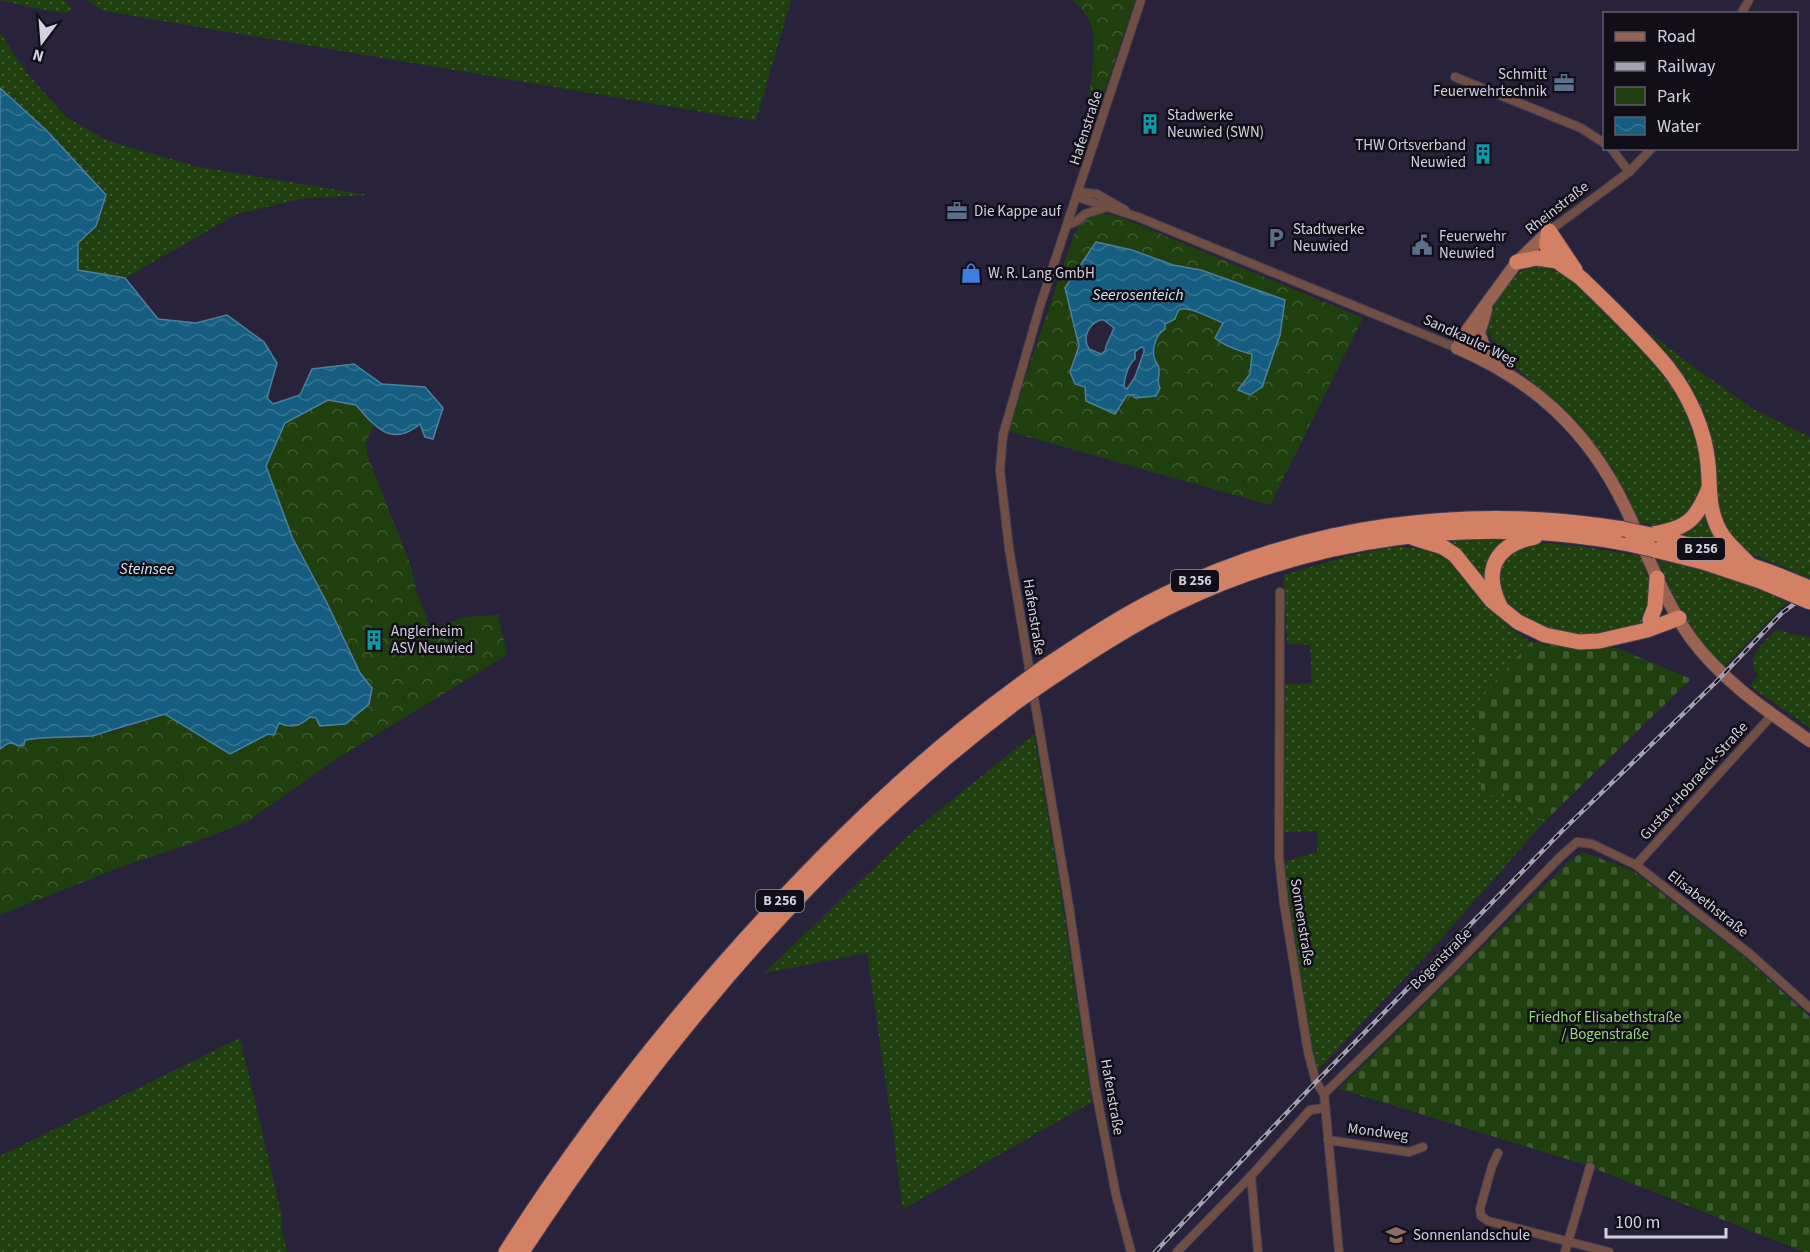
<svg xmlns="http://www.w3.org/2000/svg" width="1810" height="1252" font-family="'Source Sans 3',sans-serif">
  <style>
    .green { fill: url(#green-dots) }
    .forest { fill: url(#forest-crowns); fill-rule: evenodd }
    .cemetery { fill: url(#cemetery-stones) }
    .water { fill: url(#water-waves); stroke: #4e809e; stroke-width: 1.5; fill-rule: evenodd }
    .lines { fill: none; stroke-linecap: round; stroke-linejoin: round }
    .street-casing { stroke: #433f54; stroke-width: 10 }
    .secondary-casing { stroke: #433f54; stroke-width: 14 }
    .highway-casing { stroke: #433f54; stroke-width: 17 }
    .street { stroke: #704e43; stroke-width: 8 }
    .secondary { stroke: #996251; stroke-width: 12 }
    .highway { stroke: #d48065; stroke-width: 15 }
    .rail-casing { stroke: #a4a1b2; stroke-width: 4.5 }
    .rail { stroke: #110e18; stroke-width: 2; stroke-dasharray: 7; stroke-linecap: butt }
    .highway-bridge-casing { stroke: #433f54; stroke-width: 17; stroke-linecap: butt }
    .highway-bridge { stroke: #d48065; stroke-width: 15 }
    .labels { text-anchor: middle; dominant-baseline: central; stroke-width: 5; stroke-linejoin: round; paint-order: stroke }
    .shield { fill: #110e18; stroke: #9996a3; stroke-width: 1.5 }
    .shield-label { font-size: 14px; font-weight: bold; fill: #d3d0df }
    .poi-label { font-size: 15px; fill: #d3d0df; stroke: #110e18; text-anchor: start }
    .street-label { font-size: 15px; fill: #d3d0df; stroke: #110e18 }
    .park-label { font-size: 15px; fill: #96d87a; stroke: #110e18 }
    .water-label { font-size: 16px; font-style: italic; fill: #d2e6f3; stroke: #110e18 }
  </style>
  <defs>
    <pattern id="green-dots" width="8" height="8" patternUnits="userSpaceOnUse" patternTransform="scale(1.5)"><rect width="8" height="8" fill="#1f3f0e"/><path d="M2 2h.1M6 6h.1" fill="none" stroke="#3f5a31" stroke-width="1.8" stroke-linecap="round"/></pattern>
    <pattern id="forest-crowns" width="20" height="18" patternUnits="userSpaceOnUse" patternTransform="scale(1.5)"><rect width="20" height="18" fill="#1f3f0e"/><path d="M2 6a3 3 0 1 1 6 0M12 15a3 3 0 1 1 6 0" fill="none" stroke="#3f5a31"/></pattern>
    <pattern id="cemetery-stones" width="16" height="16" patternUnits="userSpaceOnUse" patternTransform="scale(1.5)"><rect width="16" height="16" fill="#1f3f0e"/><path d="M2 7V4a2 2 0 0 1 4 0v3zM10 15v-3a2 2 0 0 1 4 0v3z" fill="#3f5a31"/></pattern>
    <pattern id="water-waves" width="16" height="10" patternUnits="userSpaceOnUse" patternTransform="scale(1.5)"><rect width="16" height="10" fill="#155e82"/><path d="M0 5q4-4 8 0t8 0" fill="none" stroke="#367493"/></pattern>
  </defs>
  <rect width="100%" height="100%" fill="#28233a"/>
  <g class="green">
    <path d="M1,0H63L72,8L67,13L33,8Z"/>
    <path d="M86,0H791L756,121L104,11Z"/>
    <path d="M0,33L27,73L66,117L108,141L195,166L368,195L300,199L237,214L125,278L77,270L78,243L96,226L47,131L0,88Z"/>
    <path d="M1549,261L1576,280L1666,375L1688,411L1703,460L1702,493L1688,518L1663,527L1637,522L1610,467L1578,422L1505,358L1490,335L1484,332C1489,310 1511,271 1534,264C1539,262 1544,262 1549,261Z"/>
    <path d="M1625,314L1695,368L1755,410L1810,437V578L1747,552L1721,526L1706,432Z"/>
    <path d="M1704,508L1731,550L1676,533Z"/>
    <path d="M1516,538L1490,586L1435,540Z"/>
    <path d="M1533,542L1579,546L1640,556L1648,577L1653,602L1643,621L1636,626L1603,636L1560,634L1516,615L1500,596L1498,568L1513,547Z"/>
    <path d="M1396,546L1438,551L1464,572L1490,609L1512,629L1531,642L1481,699L1482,800L1504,790L1544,822L1433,948L1315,1073L1283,862L1317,852L1318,831L1281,832L1285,684L1312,683L1310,645L1287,644L1283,575L1348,556Z"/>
    <path d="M1655,560L1701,568L1738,580L1789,600L1724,667C1691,638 1675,598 1655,560Z"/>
    <path d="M1778,629L1792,634L1810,637V728L1750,686L1758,675C1743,658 1766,640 1778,629Z"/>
    <path d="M1034,734L1059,880L1092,1102L907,1207H902L895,1147L867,953L764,973L906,837Z"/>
    <path d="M240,1038L282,1216L281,1227L287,1252H0V1156Z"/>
  </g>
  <g class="forest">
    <path d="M1071,0H1135L1088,142L1083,138C1086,112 1099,48 1091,25C1087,15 1081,6 1071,0Z"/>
    <path d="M1088,210L1120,217L1363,318L1270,505L1007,431L1073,237ZM1096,242L1132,250L1173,265L1201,270L1255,288L1250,395L1239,390L1250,374L1252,354C1239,351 1229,345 1217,340L1223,324C1215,320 1186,304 1179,310C1178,311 1175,318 1175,319L1165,324L1154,342L1155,360L1159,379L1151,395L1146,397L1127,395L1070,372L1079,346Z"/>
    <path d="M328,400L356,405L373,426L366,443L368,457L411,566L417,593L431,629L465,617L498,615L507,655L338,758L248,821L201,840L113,870L0,915V749C23,732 63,739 90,736C112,734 143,721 165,714L230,754L268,734L279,723L310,717L316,718L372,688L360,673L327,603L292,537L266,466L284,423Z"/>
  </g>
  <g class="cemetery">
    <path d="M1531,642L1572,648H1617L1691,679L1544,822L1504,791L1482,801L1477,729L1480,699Z"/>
    <path d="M1582,852L1632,870L1747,959L1810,1017V1252H1804L1583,1164L1339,1089L1567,863Z"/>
  </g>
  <g class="water">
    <path d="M0,88L47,131L106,195L96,226L78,243V270L125,278L158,319L196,323L227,315L264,342L277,363L267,398L273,404L300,395L312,369L354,364L382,384L425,387L443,408L433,439L425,437L420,424C392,448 375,427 356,405L328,400L285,423L266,466L292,537L327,603L360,673L372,688L369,704L345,724L320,726L316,718L310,717C300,726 292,729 279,723L274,735L268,734L230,754L165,714L92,736L40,738L25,740L24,745L18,746C10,740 7,744 0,749Z"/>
    <path d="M1096,242L1132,250L1173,265L1201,270L1285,300L1280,335L1262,387L1250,395L1238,390L1250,374L1252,354C1241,352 1223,345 1215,338L1223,323C1214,320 1186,304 1179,310C1178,311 1175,318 1175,319L1165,324V329C1156,334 1151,349 1155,360C1156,363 1159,365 1159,369C1160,376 1156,382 1160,388L1156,396L1135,398L1133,395H1127L1115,414L1086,401L1085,387L1075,384L1070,372L1079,346L1065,288ZM1100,320H1104L1114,328C1111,336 1106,343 1105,351L1101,354L1089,349C1082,338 1088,325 1100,320ZM1141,347L1144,348V352L1135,377L1127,389L1124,387C1124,378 1128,365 1135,359V352Z"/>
  </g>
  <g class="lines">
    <g class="street-casing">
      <g id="street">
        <path d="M1741,14L1749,0"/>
        <path d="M1455,77L1581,128L1604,143"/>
        <path d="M1611,148L1629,172"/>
        <path d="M1079,192L1097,194L1125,210"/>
        <path d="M1077,197L1138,217L1457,348"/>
        <path d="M1068,225L1077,221L1085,214L1104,208"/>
        <path d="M1549,231L1629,172L1652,148"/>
        <path d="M1280,592L1279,858L1284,903L1308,1052L1316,1082L1324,1094L1339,1252"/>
        <path d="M1636,865L1773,714"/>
        <path d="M1324,1094L1449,972L1559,858L1577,842L1592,844L1636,865L1750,954L1810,1008"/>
        <path d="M1328,1140L1409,1152L1423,1147"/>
        <path d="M1498,1153L1492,1166L1480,1209L1481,1216L1488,1221L1609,1252"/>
        <path d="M1251,1176L1258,1252"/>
        <path d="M1131,1252L1116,1195L1095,1086L1069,906L1009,548L1000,470L1003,435L1040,306L1141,0"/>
        <path d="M1177,1252L1251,1176L1310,1110L1324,1108"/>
        <path d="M1565,1252L1590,1167"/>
      </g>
    </g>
    <g class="secondary-casing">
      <g id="secondary">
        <path d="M1479,333L1486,351L1495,363"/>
        <path d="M1457,348C1534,381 1588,430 1625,507C1646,550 1662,597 1690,637C1721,680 1767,711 1810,741"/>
        <path d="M1457,348L1468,329L1517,262L1549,231"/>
        <path d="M1457,348C1479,342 1481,330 1486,309"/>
      </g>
    </g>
    <g class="highway-casing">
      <g id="highway">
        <path d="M1549,231C1547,239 1545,246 1550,253C1558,265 1572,270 1582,279C1609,305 1644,339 1668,368C1689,395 1705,430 1708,464C1710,483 1708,504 1716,523C1722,540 1738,552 1750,565"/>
        <path d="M1549,231L1575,270"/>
        <path d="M1517,262L1537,258L1557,261"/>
        <path d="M1653,534C1688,528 1696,520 1709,488"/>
        <path d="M1651,535L1703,549L1770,572"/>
        <path d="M1414,538L1443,547L1455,555L1492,601L1518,622L1545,635L1579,642L1599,641L1647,630L1679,618"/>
        <path d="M1655,550L1703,562L1763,582"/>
        <path d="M1500,606C1482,570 1496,544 1535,537"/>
        <path d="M1650,620L1655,607L1657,578"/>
        <path d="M1043,668C1082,642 1121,616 1164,595C1306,525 1467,503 1623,529"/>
        <path d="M1048,680C1090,652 1131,625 1177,603C1317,536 1476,515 1629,544"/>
        <path d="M506,1252C583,1131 672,1018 769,913C844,832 924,755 1013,690"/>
        <path d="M522,1252C656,1048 819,850 1016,702"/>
      </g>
    </g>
    <use href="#street" class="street"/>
    <use href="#secondary" class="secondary"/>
    <use href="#highway" class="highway"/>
    <g class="rail-casing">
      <path id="rail" d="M1155,1252L1316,1082L1562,831L1716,682L1782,613L1810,592"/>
    </g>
    <use href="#rail" class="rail"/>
    <g class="highway-bridge-casing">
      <g id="highway-bridge">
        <path d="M1623,529L1651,535"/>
        <path d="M1629,544L1655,550"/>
        <path d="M1770,572L1810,588"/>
        <path d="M1763,582L1810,602"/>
        <path d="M1013,690L1043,668"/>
        <path d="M1016,702L1048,680"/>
      </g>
    </g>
    <use href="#highway-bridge" class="highway-bridge"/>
  </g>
  <defs>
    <g id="office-bare" transform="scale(1.62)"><path d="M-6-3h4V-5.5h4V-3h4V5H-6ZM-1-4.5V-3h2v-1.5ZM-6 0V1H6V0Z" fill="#5c6f8a" stroke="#110e18" stroke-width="2.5" paint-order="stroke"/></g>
    <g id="building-bare" transform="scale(1.62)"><path d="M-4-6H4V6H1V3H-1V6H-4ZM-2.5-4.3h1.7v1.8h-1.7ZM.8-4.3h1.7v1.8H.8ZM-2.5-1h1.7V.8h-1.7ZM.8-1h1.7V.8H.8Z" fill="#0f9aa8" stroke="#110e18" stroke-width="2.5" paint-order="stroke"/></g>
    <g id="parking-bare" transform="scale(1.62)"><path d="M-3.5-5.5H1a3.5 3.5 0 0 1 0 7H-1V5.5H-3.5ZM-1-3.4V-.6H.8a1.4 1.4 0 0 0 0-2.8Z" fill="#5c6f8a" stroke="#110e18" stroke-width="2.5" paint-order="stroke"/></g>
    <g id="civic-bare" transform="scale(1.62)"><path d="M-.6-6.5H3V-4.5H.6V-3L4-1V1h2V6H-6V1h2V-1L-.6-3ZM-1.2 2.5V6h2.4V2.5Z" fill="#5c6f8a" stroke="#110e18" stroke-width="2.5" paint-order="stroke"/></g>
    <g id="shop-bare" transform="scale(1.62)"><path d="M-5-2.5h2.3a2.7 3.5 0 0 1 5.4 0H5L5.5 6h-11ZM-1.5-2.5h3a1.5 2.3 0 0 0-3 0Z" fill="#3f7fe0" stroke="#110e18" stroke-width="2.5" paint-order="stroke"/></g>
    <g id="school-bare" transform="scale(1.62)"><path d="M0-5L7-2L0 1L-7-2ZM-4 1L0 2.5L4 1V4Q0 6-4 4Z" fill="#8d6e63" stroke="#110e18" stroke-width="2.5" paint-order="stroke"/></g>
  </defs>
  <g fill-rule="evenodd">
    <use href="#office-bare" x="1564" y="83"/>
    <use href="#building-bare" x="1150" y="124"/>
    <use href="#building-bare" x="1483" y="154"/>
    <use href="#office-bare" x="957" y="211"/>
    <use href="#parking-bare" x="1276" y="238"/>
    <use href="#civic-bare" x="1422" y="245"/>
    <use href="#shop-bare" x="971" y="273"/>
    <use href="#building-bare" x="374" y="640"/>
    <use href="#school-bare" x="1396" y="1235"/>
  </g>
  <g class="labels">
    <g class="shield">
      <rect x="1677" y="538" width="48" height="22" rx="4.5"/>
      <rect x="1171" y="570" width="48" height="22" rx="4.5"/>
      <rect x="756" y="890" width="48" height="22" rx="4.5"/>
    </g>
    <g class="shield-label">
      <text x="1701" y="549">B 256</text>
      <text x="1195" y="581">B 256</text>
      <text x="780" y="901">B 256</text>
    </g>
    <g class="poi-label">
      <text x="1547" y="74" text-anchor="end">Schmitt<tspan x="1547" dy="17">Feuerwehrtechnik</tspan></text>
      <text x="1167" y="115">Stadwerke<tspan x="1167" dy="17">Neuwied (SWN)</tspan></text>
      <text x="1466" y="145" text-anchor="end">THW Ortsverband<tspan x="1466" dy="17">Neuwied</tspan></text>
      <text x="974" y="211">Die Kappe auf</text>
      <text x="1293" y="229">Stadtwerke<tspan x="1293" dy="17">Neuwied</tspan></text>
      <text x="1439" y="236">Feuerwehr<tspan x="1439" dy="17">Neuwied</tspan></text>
      <text x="988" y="273">W. R. Lang GmbH</text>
      <text x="391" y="631">Anglerheim<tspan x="391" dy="17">ASV Neuwied</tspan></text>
      <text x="1413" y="1235">Sonnenlandschule</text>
    </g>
    <g class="street-label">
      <text transform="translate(1086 128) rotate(-72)">Hafenstraße</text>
      <text transform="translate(1557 208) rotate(-38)">Rheinstraße</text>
      <text transform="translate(1470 340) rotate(25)">Sandkauler Weg</text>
      <text transform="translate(1034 617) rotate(81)">Hafenstraße</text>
      <text transform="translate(1694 781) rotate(-48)">Gustav-Hobraeck-Straße</text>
      <text transform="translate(1708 904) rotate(38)">Elisabethstraße</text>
      <text transform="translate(1302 922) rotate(81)">Sonnenstraße</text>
      <text transform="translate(1441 959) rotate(-45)">Bogenstraße</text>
      <text transform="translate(1112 1097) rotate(80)">Hafenstraße</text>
      <text transform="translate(1378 1132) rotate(7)">Mondweg</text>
    </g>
    <g class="park-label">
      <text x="1605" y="1017">Friedhof Elisabethstraße<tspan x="1605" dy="17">/ Bogenstraße</tspan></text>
    </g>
    <g class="water-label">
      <text x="1138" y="295">Seerosenteich</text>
      <text x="147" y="569">Steinsee</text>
    </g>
  </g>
  <rect x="1603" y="12" width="195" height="138" fill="#110e18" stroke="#5f5c68" stroke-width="1.5"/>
  <rect x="1615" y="32" width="30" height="9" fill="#996251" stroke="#5f5c68" stroke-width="1.5"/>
  <text x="1657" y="42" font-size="18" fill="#d3d0df">Road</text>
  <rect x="1615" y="62" width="30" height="9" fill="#a4a1b2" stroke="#5f5c68" stroke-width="1.5"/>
  <text x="1657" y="72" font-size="18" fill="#d3d0df">Railway</text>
  <rect x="1615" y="87" width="30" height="18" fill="#1f3f0e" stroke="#5f5c68" stroke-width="1.5"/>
  <text x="1657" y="102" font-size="18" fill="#d3d0df">Park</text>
  <rect x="1615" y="117" width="30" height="18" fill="url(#water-waves)" stroke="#5f5c68" stroke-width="1.5"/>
  <text x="1657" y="132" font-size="18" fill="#d3d0df">Water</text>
  <g transform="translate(42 42) rotate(196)" stroke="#110e18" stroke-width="4.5" paint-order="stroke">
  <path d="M0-4.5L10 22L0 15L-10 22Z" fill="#d3d0df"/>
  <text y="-9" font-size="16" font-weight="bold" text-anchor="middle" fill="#d3d0df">N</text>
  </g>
  <path d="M1606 1228v9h120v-9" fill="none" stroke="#d3d0df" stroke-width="3"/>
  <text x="1615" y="1228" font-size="18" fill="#d3d0df" stroke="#110e18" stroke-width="4.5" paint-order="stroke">100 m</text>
</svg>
